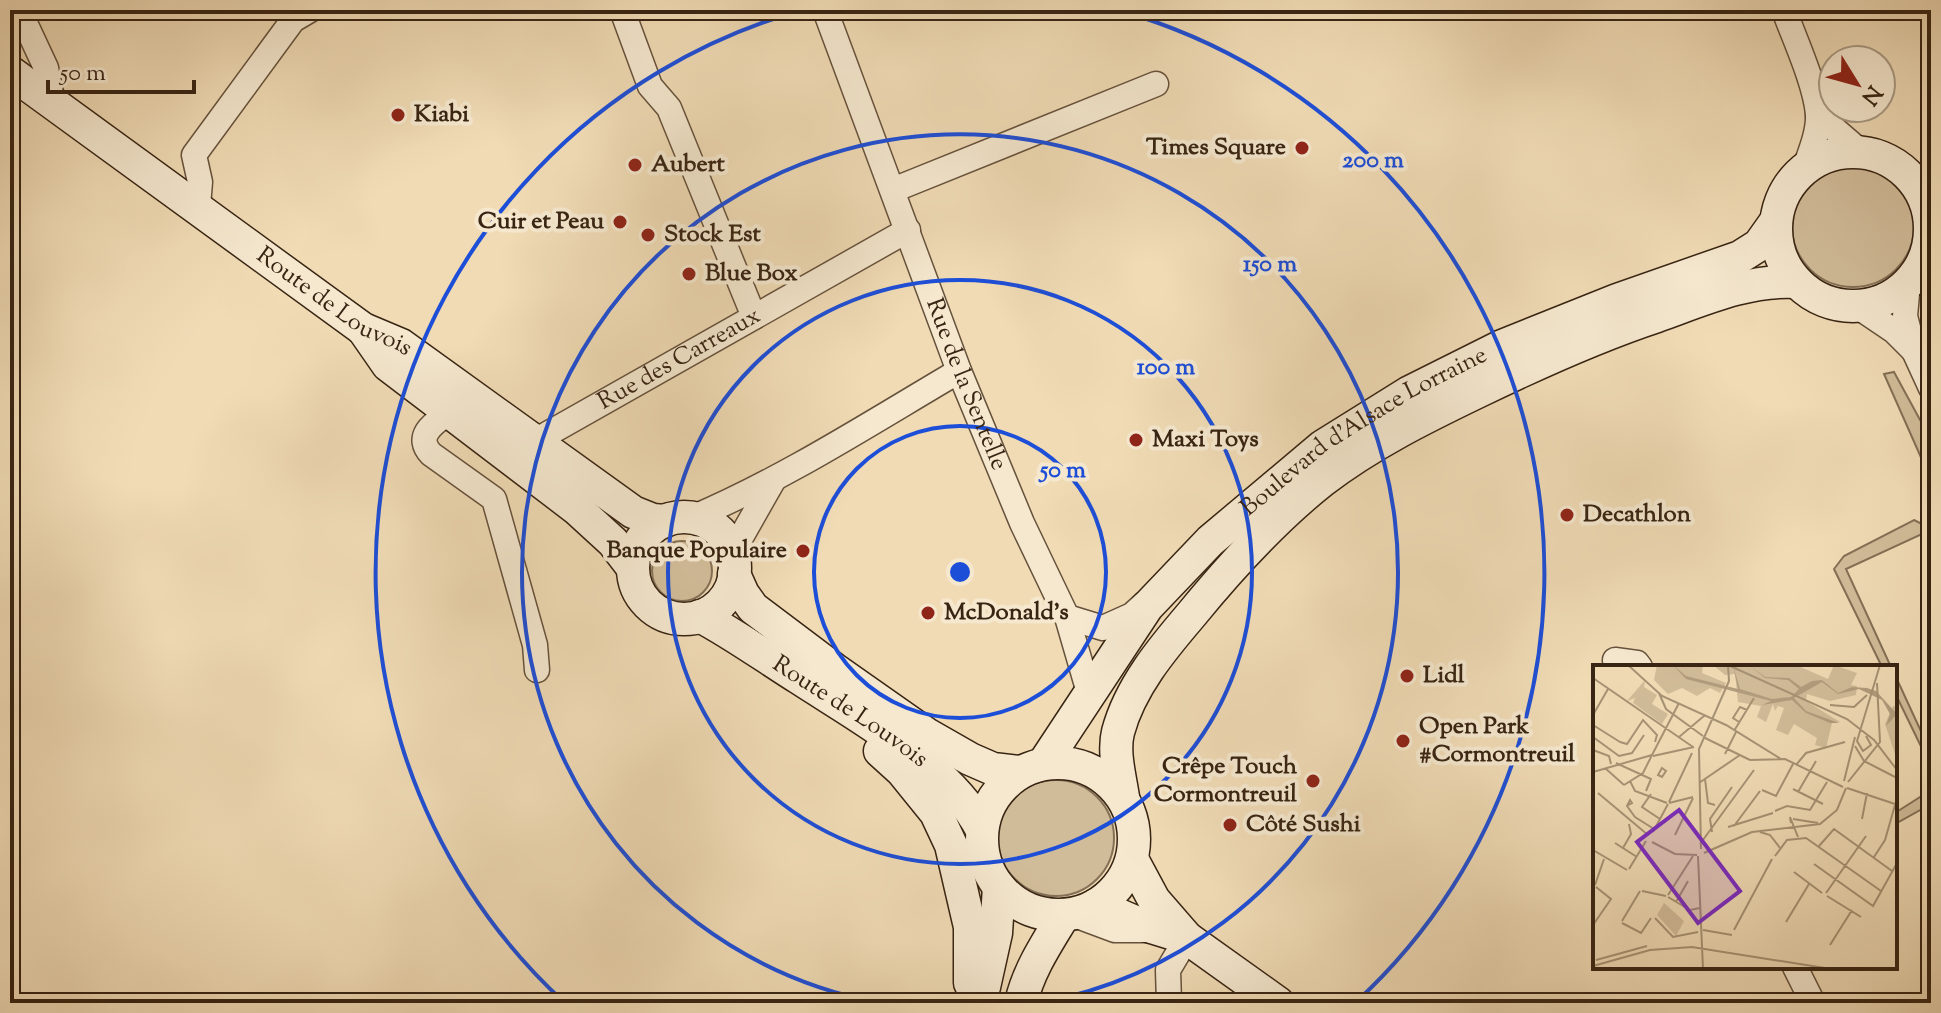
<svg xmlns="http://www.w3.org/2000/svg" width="1941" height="1013" font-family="'Sorts Mill Goudy',serif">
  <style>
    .green { fill: #d1bc99; stroke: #847056; stroke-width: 2 }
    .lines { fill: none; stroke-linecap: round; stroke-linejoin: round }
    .minor-casing { stroke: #66523c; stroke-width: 27 }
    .secondary-casing { stroke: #382413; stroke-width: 35 }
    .minor { stroke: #f5e8cf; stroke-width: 24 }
    .secondary { stroke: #f5e8cf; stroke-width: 32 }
    .ring { fill: none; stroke: #1d4ed8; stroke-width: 4 }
    .poi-dot { fill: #8f2418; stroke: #f5e8cf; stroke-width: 3 }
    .labels { text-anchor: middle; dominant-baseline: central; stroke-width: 8; stroke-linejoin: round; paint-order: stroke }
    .poi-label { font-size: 24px; font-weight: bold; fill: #382413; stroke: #f5e8cf; text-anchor: start }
    .street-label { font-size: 24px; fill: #382413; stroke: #f5e8cf }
    .inset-road { fill: none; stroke: #a69274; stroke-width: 2 }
    .view { fill: #7b2cbf; fill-opacity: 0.15; stroke: #7b2cbf; stroke-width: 4 }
    .inset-edge { fill: none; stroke: #382413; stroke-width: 4 }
    .centre { fill: #1d4ed8; stroke: #f5e8cf; stroke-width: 4 }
    .ring-label { font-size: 24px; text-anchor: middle; font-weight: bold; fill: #1d4ed8; stroke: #f5e8cf; stroke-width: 8; stroke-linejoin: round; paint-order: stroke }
  </style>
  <rect width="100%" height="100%" fill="#f0dbb5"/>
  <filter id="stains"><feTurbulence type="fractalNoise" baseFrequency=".0025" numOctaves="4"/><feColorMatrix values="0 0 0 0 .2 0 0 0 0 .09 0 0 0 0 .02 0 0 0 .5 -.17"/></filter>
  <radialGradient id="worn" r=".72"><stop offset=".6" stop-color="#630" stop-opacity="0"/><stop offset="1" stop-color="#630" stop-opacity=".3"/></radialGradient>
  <g class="green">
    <circle cx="1853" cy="226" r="61"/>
    <path d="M1894,372L1931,440V480L1884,374Z"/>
    <path d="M1914,520L1928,527L1920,535L1846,569L1891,667H1882L1834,569L1844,556Z"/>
    <circle cx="682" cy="571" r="30"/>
    <path d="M1895,675L1931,753V767L1895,693Z"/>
    <circle cx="1056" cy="838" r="58"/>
    <path d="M1931,790V804L1895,824V813Z"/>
  </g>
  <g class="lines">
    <g class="minor-casing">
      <g id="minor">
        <path d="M19,10L46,68L53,103"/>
        <path d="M622,10L650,86L669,108L754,317"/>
        <path id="s1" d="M825,10L959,371L1022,523L1067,617L1090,696"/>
        <path d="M1784,10C1795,40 1815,83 1818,114C1819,132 1810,153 1804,170"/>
        <path d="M1818,115L1861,152"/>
        <path d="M893,190L1156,84"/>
        <path d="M198,206L200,182L194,155L293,20L310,10"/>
        <path d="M1908,283L1905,316L1914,351L1931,388"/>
        <path d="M1857,306L1894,331L1914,351"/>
        <path d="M449,412C434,423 414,436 431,454L494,499L535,645L537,670"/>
        <path id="s2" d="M535,441L908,230"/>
        <path d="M692,518C786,478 872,422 959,371"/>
        <path d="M732,553L774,479"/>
        <path d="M1067,617L1103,628L1132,615L1144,604"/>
        <path d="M1615,660L1637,663L1640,667"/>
        <path d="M1072,914L1115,930H1146"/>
        <path d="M1795,967L1813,1003"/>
        <path d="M1169,1003L1168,970L1187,938"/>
      </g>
    </g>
    <g class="secondary-casing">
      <g id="secondary">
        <path id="s3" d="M10,72L363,329L401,345L633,512L653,520L665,521"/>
        <circle cx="1853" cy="229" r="77"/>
        <path d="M363,329L388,365L577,509L613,542L633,568"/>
        <circle cx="684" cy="568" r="51"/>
        <path d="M734,574L743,594L753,608L834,669L928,735L970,759L993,769L1020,772"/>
        <path id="s4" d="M700,616C734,634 767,658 799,678C857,716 951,767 982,830"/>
        <path d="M880,751L902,771L936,813L951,845L970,927V983L981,1001"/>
        <circle cx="1058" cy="839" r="76"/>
        <path id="s5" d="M1044,763L1147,607L1210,541L1323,446L1408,393L1502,346L1617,300L1740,257L1759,245L1776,221"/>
        <path d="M1123,797C1120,777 1113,752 1118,732C1130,687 1162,649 1191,615C1231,566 1273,520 1322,481C1370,444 1425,417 1479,391C1537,363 1596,336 1657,316C1702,300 1748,279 1797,282"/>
        <path d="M1132,859L1154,900L1187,938L1278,1003"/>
        <path d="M1096,905L1135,922L1187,938"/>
        <path d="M984,987L996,933L999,887"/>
        <path d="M1021,1003C1028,971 1047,943 1064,915"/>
      </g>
    </g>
    <use href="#minor" class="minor"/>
    <use href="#secondary" class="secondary"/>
  </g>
  <g class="ring">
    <circle cx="960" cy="572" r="146"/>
    <circle cx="960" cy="572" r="292"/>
    <path d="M880 1003A438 438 0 1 1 1040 1003"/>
    <path d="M565 1003A584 584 0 0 1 799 11M1121 11A584 584 0 0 1 1355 1003"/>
  </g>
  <g class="poi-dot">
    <circle cx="398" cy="115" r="8"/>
    <circle cx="1302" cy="148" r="8"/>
    <circle cx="635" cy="165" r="8"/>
    <circle cx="620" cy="222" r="8"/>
    <circle cx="648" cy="235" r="8"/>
    <circle cx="689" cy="274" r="8"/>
    <circle cx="1136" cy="440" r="8"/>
    <circle cx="1567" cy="515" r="8"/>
    <circle cx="803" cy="551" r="8"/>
    <circle cx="928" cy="613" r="8"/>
    <circle cx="1407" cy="676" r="8"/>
    <circle cx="1403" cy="741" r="8"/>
    <circle cx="1313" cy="781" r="8"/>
    <circle cx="1230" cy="825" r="8"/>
  </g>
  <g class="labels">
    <g class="poi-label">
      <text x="414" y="115">Kiabi</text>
      <text x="1286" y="148" text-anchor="end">Times Square</text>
      <text x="651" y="165">Aubert</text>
      <text x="604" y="222" text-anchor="end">Cuir et Peau</text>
      <text x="664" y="235">Stock Est</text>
      <text x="705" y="274">Blue Box</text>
      <text x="1152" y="440">Maxi Toys</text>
      <text x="1583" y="515">Decathlon</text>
      <text x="787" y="551" text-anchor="end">Banque Populaire</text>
      <text x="944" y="613">McDonald's</text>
      <text x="1423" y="676">Lidl</text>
      <text x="1419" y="727">Open Park<tspan x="1419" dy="28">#Cormontreuil</tspan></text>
      <text x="1297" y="767" text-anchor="end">Crêpe Touch<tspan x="1297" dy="28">Cormontreuil</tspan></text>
      <text x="1246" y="825">Côté Sushi</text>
    </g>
    <g class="street-label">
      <text stroke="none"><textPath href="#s3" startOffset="398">Route de Louvois</textPath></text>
      <text stroke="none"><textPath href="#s2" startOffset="166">Rue des Carreaux</textPath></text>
      <text stroke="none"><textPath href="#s1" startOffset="400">Rue de la Sentelle</textPath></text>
      <text stroke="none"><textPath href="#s5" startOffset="468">Boulevard d'Alsace Lorraine</textPath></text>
      <text stroke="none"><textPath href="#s4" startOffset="178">Route de Louvois</textPath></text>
    </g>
  </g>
  <g transform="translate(1593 665)">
    <rect width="304" height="304" fill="#f0dbb5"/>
    <path d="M64,0H110L109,8L133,18L127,28L117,23L104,31L89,23L75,29L61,15ZM120,0H203L235,14L241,0L264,8L258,20L264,21L263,30L237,36L214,29L213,36L247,57L239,58L233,83L222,80L224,73L201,59L195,70L183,65L191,43L185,41L182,46L180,39L173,57L164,52L168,41L145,37L142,9L132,10ZM52,15L51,22L64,30L59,39L75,49L69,59L40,38L42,33L34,36ZM300,41L304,42V95L292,59ZM71,238L91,256L83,271L64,250Z" fill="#d1bc99"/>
    <path d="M80,0L93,11L145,24L140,0L147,24L179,34L198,32L206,24L195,15L172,13L156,0L172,12L196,13L208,22L219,16L229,15L245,28L259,22L274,23L283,26L304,49L293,61L297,49L289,35L266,24L245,29L229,17L201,33L213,46L246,58H237L213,48L199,35L169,40L178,36L93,14Z" fill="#b19d7e"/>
    <path class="inset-road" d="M35,0L69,31L133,60L188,94M135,0L254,54L281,75L304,105M0,13L100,82M66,28L73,44L110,71M237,40L261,42L274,30M0,50L15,24M146,57L140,53L147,42L154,45M0,60L27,77M141,66L161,33M273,71L278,80L270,86L264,76L287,0M0,72L26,91L39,88L51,70M86,72L111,51M110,72L157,95M27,77L34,79L50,55L64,70L62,77M262,81L271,96L304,113M0,85L16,91L18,99M132,89L143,67M59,90L86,38M60,91L101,82M157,95L192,94L250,122M23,98L58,114L53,126M203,100L213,88L252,77M12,103L31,120M69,103L73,106L69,112L65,110ZM0,107L59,90M112,114L115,138L122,140M37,116L42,126L74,138M251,116L262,72M255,117L287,77L284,18M106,118L147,90M31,120L50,108L59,90M254,123L302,139M200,124L230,139M169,125L183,131L200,99M205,127L223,96M5,128L55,170M58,129L49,142L67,154M76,137L99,88M76,138L100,132M35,140L39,138L37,135L34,141L42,152L61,164M182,146L194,141L217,145L234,117M200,154L225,158M269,154L274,128M198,158L197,152L205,172M141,161L167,126M135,162L180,148M60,167L75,139M119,167L117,154L139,122M167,167L177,170L187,183M82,170L100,133M59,177L82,189L104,190M22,178L44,192M107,179L161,105M226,181L241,164L299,206M30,183L38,169L36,159M108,184L106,84L136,16L135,0M0,185L34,205M111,188L159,167L227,159L244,145L253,123M105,191L110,304M182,191L194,175L213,173L288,226M281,192L292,175L302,140M221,199L280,241L304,198M36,204L53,176M201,207L229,228M2,220L11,194M49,226L73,231M233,228L273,171M75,230L100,191M234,231L268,252M75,232L97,245L107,243M83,237L95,216M62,253L80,272L105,267M29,256L47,226M193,257L216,219M29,258L48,268L58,253M0,260L18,234L3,222M110,265L139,270M141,265L179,194M237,280L259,245M3,295L54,281M0,301L57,285L99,282L238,304M82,304L107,303"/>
    <path class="view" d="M86,145L147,226L105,258L44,177Z"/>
    <rect width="304" height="304" class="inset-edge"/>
  </g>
  <circle cx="960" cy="572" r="12" class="centre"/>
  <g class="ring-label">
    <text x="1373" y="167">200 m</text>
    <text x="1270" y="271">150 m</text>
    <text x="1166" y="374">100 m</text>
    <text x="1063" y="477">50 m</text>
  </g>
  <rect width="1941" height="1013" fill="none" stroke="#f0dbb5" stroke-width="40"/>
  <rect x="12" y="12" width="1917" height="989" fill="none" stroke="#382413" stroke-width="4"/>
  <rect x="20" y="20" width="1901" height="973" fill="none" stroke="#382413" stroke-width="2"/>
  <g transform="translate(1857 84) rotate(127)"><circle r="38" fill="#f5e8cf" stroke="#a99a84" stroke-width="2"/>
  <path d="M0-6L14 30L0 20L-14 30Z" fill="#8f2418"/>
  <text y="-12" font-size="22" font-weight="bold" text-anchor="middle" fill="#382413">N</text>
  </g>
  <path d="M48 80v12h146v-12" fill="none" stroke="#382413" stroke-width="4"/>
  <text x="60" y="80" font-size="24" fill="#382413" stroke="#f5e8cf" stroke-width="6" paint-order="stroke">50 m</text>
  <rect width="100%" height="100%" filter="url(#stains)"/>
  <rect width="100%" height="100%" fill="url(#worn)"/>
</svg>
